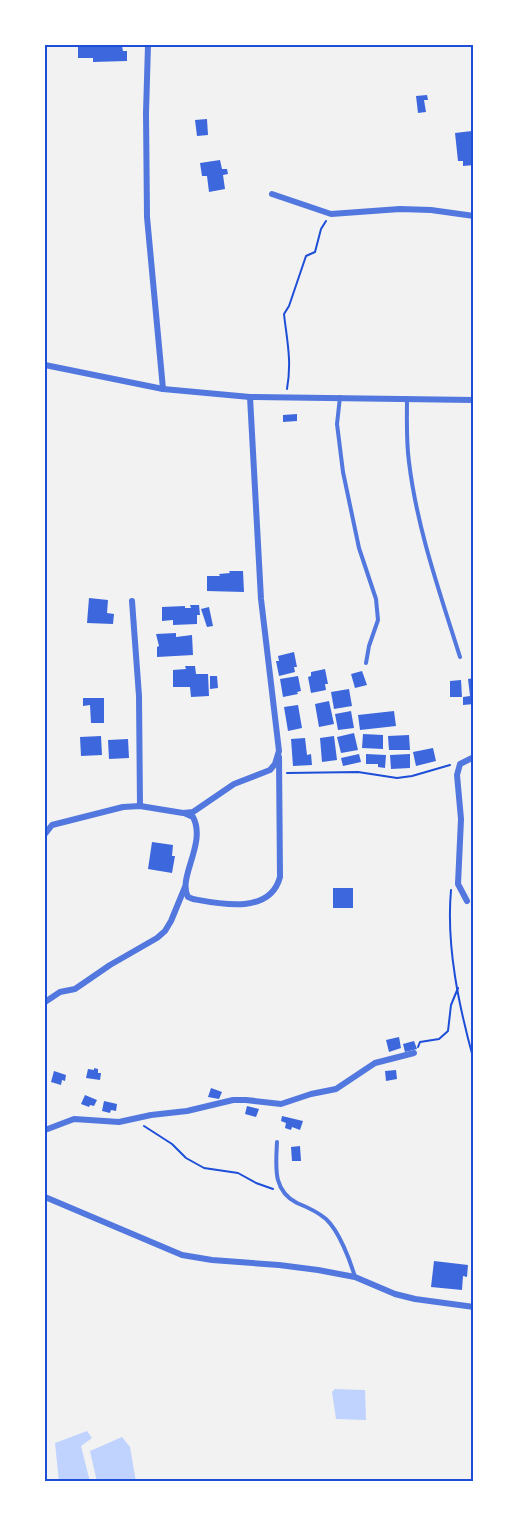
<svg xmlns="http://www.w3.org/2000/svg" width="519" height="1527" font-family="Manrope,sans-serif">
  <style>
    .water { fill: #bfd3fe }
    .building { fill: #3d67dc }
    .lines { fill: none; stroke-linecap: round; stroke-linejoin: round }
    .path { stroke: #1d4ed8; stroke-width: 2 }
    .service { stroke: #5277de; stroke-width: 4 }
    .minor { stroke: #5277de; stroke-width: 6 }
    .neatline { fill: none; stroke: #1d4ed8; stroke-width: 2 }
  </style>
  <rect width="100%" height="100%" fill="#f2f2f2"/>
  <g class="water">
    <path d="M335,1389L365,1390L366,1420L336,1419L332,1392Z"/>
    <path d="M87,1431L92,1438L81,1446L90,1482H59L55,1443Z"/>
    <path d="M122,1437L130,1447L136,1482H97L90,1451Z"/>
  </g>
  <g class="building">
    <path d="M78,46H122L123,51H127V61L93,62V58H78Z"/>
    <path d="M427,95L428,100H424L426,112L418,113L416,96Z"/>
    <path d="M207,119L208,135L197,136L195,120Z"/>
    <path d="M472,131L474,165L463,166V161H458L455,133Z"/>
    <path d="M220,160L222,169H227L228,174L223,175L225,189L209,192L207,176H202L200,163Z"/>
    <path d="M297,414V421L283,422V415Z"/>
    <path d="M229,571H243L244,592L207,591V576H220L219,574L230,573Z"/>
    <path d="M89,598L108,600L107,613L114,614L113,624L87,623Z"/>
    <path d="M190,605H199L200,615H197V624L173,625V620L162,621V607L185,606V608H191Z"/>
    <path d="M209,607L213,626L207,627L201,609Z"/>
    <path d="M176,633V637L192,635L193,655L157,657V647L159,646L156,634Z"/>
    <path d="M294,652L297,667H294L295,672L279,676L276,661H279L278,656Z"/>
    <path d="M185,666H195L196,674H208L209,696L191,697L190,687H173V670L186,669Z"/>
    <path d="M325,669L328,684H325L326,690L311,693L308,677L311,676V672Z"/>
    <path d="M362,671L367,685L355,688L351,674Z"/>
    <path d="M210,676H217L218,688L210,689Z"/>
    <path d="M298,676L301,691L297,692L298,694L283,697L280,679Z"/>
    <path d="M474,678V704L463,705V697L470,696L468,679Z"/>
    <path d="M461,680L462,697H450V681Z"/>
    <path d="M349,689L352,706L334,709L331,692Z"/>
    <path d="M83,698H104V723H91L90,705L83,706Z"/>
    <path d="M329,701L334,724L319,727L315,704Z"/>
    <path d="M298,705L302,728L288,731L284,707Z"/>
    <path d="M351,711L354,728L338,730L335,714Z"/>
    <path d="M394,711L396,726L360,730L358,715Z"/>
    <path d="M354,733L358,750L341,753L337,737Z"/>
    <path d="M363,734L383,735V749L362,748Z"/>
    <path d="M409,735L410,750H389L388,736Z"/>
    <path d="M101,736L102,755L81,756L80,737Z"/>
    <path d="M334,736L337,760L322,762L320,738Z"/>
    <path d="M305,738L307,755L311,754L312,765L293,766L291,739Z"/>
    <path d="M128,739L129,758L109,759L108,740Z"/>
    <path d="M433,748L436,761L416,766L413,752Z"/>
    <path d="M359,754L361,762L343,766L341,758Z"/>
    <path d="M366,754L386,755L385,768L378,767V764H366Z"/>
    <path d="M410,754V768L391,769L390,755Z"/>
    <path d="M152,842L173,845L172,856H175L172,873L148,869Z"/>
    <rect x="333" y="888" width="20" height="20"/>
    <path d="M399,1037L401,1048L389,1052L386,1040Z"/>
    <path d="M414,1041L417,1049L405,1052L403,1044Z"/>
    <path d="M94,1068L98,1069V1073H101L100,1080L86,1078L88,1069L94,1070Z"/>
    <path d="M396,1070L397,1079L386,1081L385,1071Z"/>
    <path d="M54,1071L66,1075L65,1081L62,1080L61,1085L51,1082Z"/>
    <path d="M211,1088L222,1092L219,1099L208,1097Z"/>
    <path d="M85,1095L97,1100L94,1106L90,1105L89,1107L81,1104Z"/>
    <path d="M104,1101L117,1104L116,1111L111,1110L110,1113L102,1111Z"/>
    <path d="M247,1106L259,1109L256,1117L245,1114Z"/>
    <path d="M282,1116L303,1121L300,1130L292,1127L291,1130L285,1128L286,1123L281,1121Z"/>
    <path d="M300,1146L301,1161H292L291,1147Z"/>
    <path d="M434,1261L468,1265L467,1277L463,1276L462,1290L431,1287Z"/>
  </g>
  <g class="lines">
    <g class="path">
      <path d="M287,389C292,361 287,341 284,314L289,306L306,256L315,252L321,229L326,221"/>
      <path d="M287,773L358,772L397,778L412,776L450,765"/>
      <path d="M451,890C446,946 459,1007 474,1061"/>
      <path d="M418,1047L420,1042L439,1039L448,1031L451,1005L458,988"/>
      <path d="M144,1126L172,1144L186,1158L204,1168L238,1173L256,1183L273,1189"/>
    </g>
    <g class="service">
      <path d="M340,397L337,424L343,472L359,548L376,599L378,620L369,646L366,663"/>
      <path d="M407,398C407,419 406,441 409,462C417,529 440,593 460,657"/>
      <path d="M277,1142C276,1166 272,1190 297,1203C307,1207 318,1212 326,1219C339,1231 350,1260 355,1277"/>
    </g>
    <g class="minor">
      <path d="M148,45L146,113L147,217L163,389"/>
      <path d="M272,194L331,214L400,209L431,210L474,216"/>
      <path d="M45,365L163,389L250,397L474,400"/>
      <path d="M132,601L139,696L140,806"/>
      <path d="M184,813L193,817C207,843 177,878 188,897L193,899C220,904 270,915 280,877L279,757"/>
      <path d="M45,834L52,825L123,807L140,806L183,813L193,812L234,784L270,770L275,764L279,751L261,599L250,397"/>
      <path d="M467,901L458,884L461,819L457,775L460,764L474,757"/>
      <path d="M45,1002L60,992L75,989L110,965L157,938L165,931L171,921L185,887"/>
      <path d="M45,1130L74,1119L119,1122L151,1115L187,1111L233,1100H246L281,1104L311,1094L336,1089L375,1063L414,1053"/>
      <path d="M45,1197L182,1255L212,1260L279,1265L318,1270L355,1277L395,1294L415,1299L474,1307"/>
    </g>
  </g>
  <rect width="519" height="1527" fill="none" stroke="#ffffff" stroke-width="93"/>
  <rect x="46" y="46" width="426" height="1434" class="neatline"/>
</svg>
